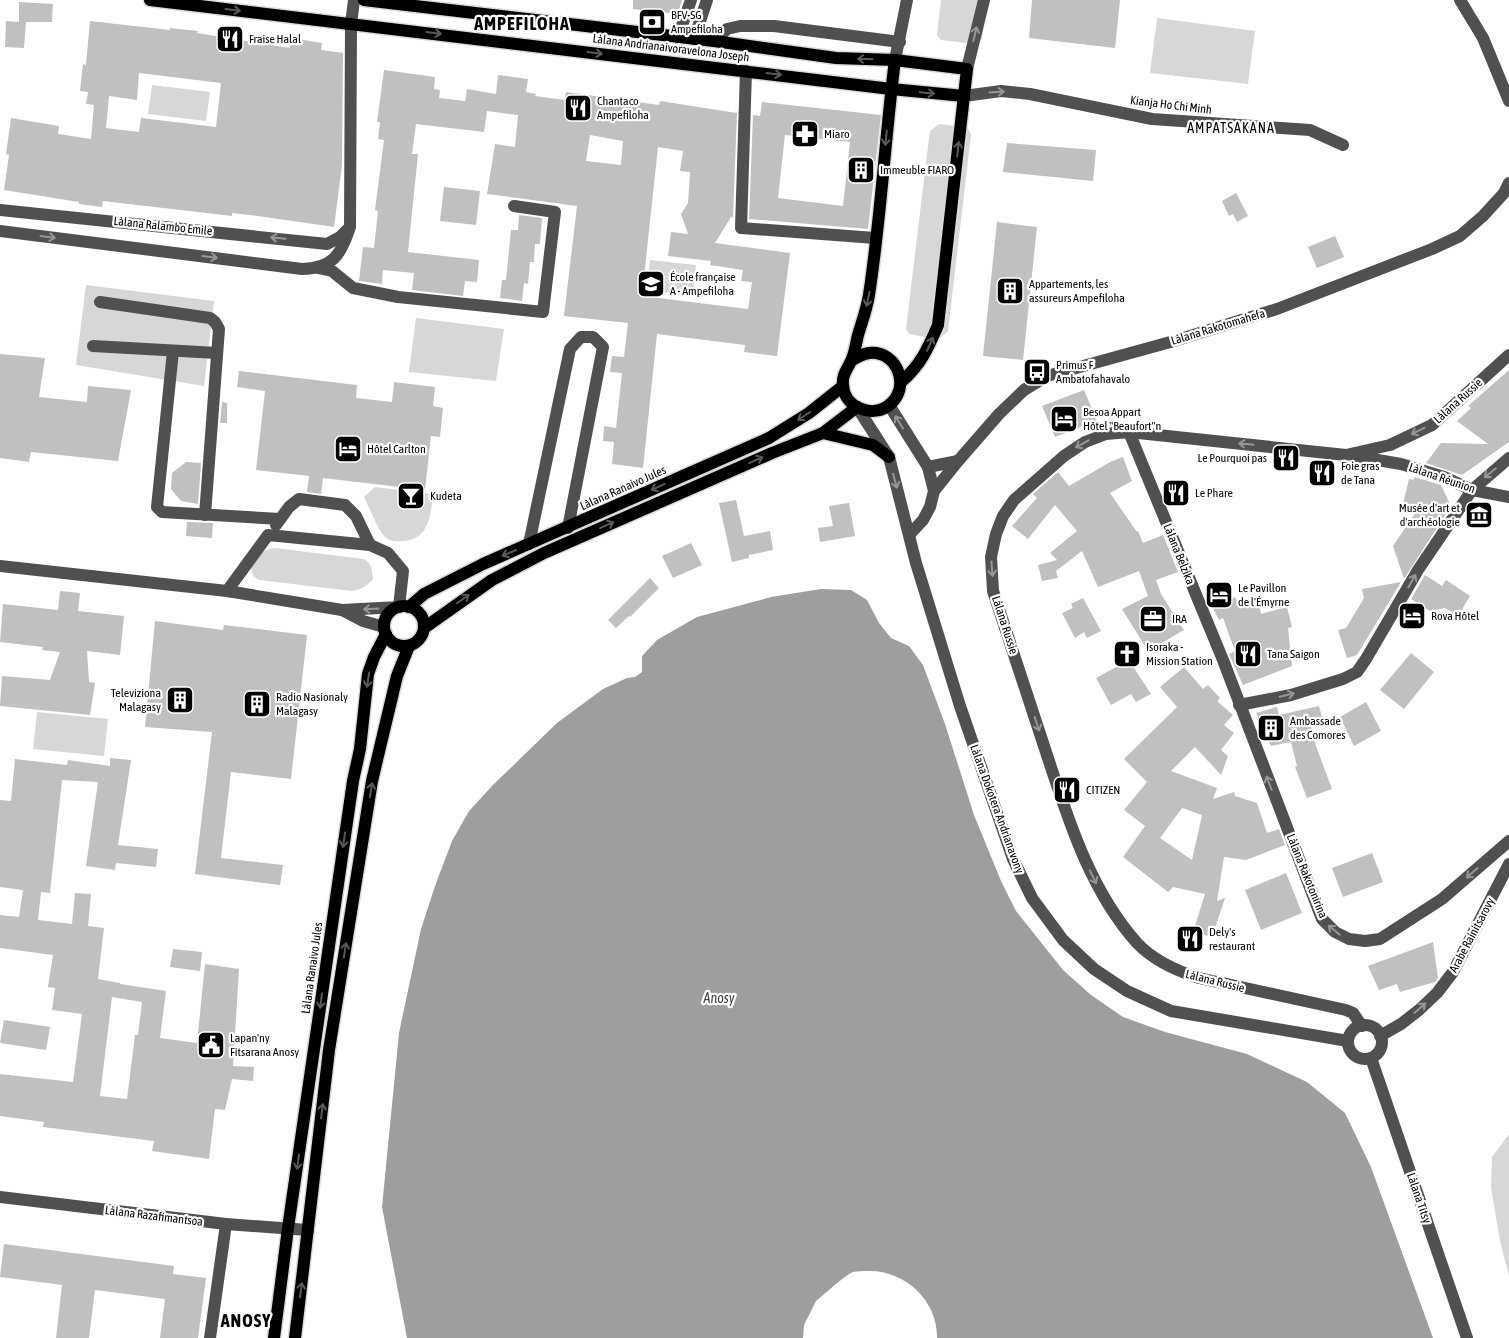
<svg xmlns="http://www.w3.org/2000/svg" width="1509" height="1338" font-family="'Asap Condensed',sans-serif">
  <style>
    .green { fill: #d7d7d7 }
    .water { fill: #9e9e9e }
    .pier { fill: #fff }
    .building { fill: #c0c0c0; fill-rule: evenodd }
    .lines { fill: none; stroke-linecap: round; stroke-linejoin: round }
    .major-casing { stroke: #dbdbdb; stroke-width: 15 }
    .minor { stroke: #505050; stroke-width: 12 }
    .major { stroke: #000; stroke-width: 12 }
    .oneway { stroke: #595959 }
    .oneway2 { stroke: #969696 }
    .labels { text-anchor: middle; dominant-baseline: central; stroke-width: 4.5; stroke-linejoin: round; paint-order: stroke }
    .poi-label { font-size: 12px; fill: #000; stroke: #fff; text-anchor: start }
    .street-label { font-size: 12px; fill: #000; stroke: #fff }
    .neighbourhood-label { font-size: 14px; letter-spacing: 1px; fill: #000; stroke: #fff }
    .water-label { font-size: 14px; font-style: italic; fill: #3f3f3f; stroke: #fff }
    .district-label { font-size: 18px; font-weight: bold; letter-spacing: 1px; fill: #000; stroke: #fff }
  </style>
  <rect width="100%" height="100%" fill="#fff"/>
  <g class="green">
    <path d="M941,0H987L982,39L975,44L941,40L937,35Z"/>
    <path d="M1157,18L1255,31L1248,84L1150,73Z"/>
    <path d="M152,85L210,92L206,121L148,114Z"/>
    <path d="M939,124L965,127L969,130L971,135L948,331C939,343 922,336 909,334L906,329L929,138L930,131Z"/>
    <path d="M650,260L696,265L693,296L646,290Z"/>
    <path d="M86,285L214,301L204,386L76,365Z"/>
    <path d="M416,318L504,329L496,381L409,372Z"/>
    <path d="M375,487L433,494C431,514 429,540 403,541C396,542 389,541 384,536C378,529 369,507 364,497Z"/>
    <path d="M275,548L363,559C372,563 372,569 373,579C367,586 362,589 352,591L259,580L253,576L251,569C257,555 260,550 275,548Z"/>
    <path d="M37,712L108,719L104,756L33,749Z"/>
    <path d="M1509,1134V1276L1500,1241L1491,1188L1492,1157Z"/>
  </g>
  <path class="water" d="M821,589L851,590L867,600L879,623L891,638L909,646L923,665L945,724L974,815L1001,881L1016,911L1063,970L1091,995L1123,1017L1165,1032L1247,1054L1307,1082L1345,1113L1371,1167L1433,1338H937C938,1301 905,1270 868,1271C864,1271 857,1271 853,1272C840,1278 815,1303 810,1316C807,1323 806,1331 804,1338H407L382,1207L399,1033L421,929L435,886L452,841L469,811L493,785L557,723L603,689L627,678L635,677L642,672V656L657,640L697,617L771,597Z"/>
  <path class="pier" d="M849,1278L829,1294L813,1315L807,1338H803L804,1325L816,1301L836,1284Z"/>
  <g class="building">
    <path d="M633,0H682L678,14L633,9Z"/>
    <path d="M1032,0H1120L1115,48L1029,38Z"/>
    <path d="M19,2L53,4L52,22H22H26L24,48L5,47L6,21L19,22Z"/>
    <path d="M90,21L170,30V28L198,31L197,33L290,48L291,38L322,43L321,50L343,53L342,165L334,227L258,216L232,213V216L103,201L102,207L79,204V202L4,190L9,155L6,154L11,118L59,126L58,134L91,139L94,105L86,104L88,92L80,91L83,64L86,65ZM139,73L221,83L216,127L141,118L139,132L106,128L109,96L137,100Z"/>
    <path d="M384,70L435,77L434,89L440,90L439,98L465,101L467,89L496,94L498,75L528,79L526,92L536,94L535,96L565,100L566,92L659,105L660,101L737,113L733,217H731L715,243L790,253L777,356L744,352L745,345L657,334L643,468L612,464L614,442L603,441L604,426L616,428L622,373L610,372L612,356L624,357L628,323L564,316L577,206L487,194L495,144L515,147L518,115L487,111L484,132L416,124L412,154H418L408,252L479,260L477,282L465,281L463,296L412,290L414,273L383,270L382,284L359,281L363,247L374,248L378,211L375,210L384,140L378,139L380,122H377ZM590,135L623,141L621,165L586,161ZM658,147L683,151L680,171L690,172L688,203L681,214L688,234L671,232L668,256L711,261L710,265L743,270L741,281L752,282L748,309L642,296Z"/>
    <path d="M762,102L881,115L868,229L749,219L753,115L760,116ZM785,135L850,142L843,206L778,198Z"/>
    <path d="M1007,143L1096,150L1093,181L1003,172Z"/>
    <path d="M444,187L480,191L476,225L440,221Z"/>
    <path d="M1236,193L1248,216L1237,222L1233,214L1229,216L1222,201Z"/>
    <path d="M519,215L542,218L540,244H535L534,262H530L528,284L524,283L522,301L500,298L502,280H506L511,230H518Z"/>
    <path d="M997,222L1037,227L1023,360L983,356Z"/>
    <path d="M1335,236L1344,257L1317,268L1308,247Z"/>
    <path d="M0,354L45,358L39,397L87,402L88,386L131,390L118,461L31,452L29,462L0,458Z"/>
    <path d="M1509,370V442L1462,475L1426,463L1441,443L1488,444L1457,421L1471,408L1468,406Z"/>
    <path d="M239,371L357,385L356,398L392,402L394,382L435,387L433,406L443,408L440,437L431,436L425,490L323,478L321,494L307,492L309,476L256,470L265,391L237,387Z"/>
    <path d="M1084,390L1097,421L1055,437L1042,406Z"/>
    <path d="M222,402L227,403V423H220Z"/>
    <path d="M1123,457L1132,481L1110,493L1137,532L1138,531L1143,543L1163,535L1178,572L1156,580L1161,594L1184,630L1148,651L1122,609L1148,596L1139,571L1098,587L1082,551L1056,571L1058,578L1042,581L1038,565L1057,560L1050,553L1077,531L1055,505L1028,539L1012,526L1037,498L1033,494L1058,472L1069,486L1110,462Z"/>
    <path d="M186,462L201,463L198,504L181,501L171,489L172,473Z"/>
    <path d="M1415,477L1441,485L1451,506L1404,579L1393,546L1416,512L1403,504L1409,479L1413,480Z"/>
    <path d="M736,500L744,536L770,531L773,550L749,555V558L732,562L719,503Z"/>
    <path d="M849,503L855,536L820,542L818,528L833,526L829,506Z"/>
    <path d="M187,522L213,523L212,538L186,536Z"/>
    <path d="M691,543L702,565L673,578L662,556Z"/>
    <path d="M1425,575L1442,586L1446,580L1470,596L1458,616L1445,608L1430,611L1411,599Z"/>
    <path d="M650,578L659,588L630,617L629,616L616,628L608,620Z"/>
    <path d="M1401,582L1357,655L1347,658L1338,630L1346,628L1364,598L1362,589Z"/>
    <path d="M60,591L80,593L78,611L124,616L120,655L87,651L89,682L95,683L90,715L0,706L2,676L50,680L60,652L42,650L43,647L0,642L3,604L58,610Z"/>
    <path d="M1235,597L1240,607L1259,602L1261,614L1287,607L1292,627L1288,628L1292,666L1243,685L1229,654L1235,651L1223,618L1219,620L1213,608Z"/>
    <path d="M1083,598L1101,631L1087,638L1084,632L1075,638L1062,613L1073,608L1071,604Z"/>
    <path d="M155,621L223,630L224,625L307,635L291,779L231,772L221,858L283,865L280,885L195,874L212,732L145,727Z"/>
    <path d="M1411,653L1434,672L1404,709L1380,690Z"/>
    <path d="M1129,660L1151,694L1136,702L1131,694L1111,705L1096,678Z"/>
    <path d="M1184,667L1203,689L1208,685L1220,698L1217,701L1233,715L1224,725L1234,733L1221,750L1228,756L1221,775L1195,747L1171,771L1217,788L1213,799L1234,792L1235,796L1257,803L1267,833L1279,829L1285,845L1246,860L1224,857L1217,901L1225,898L1212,937L1193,932L1205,894L1173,887L1168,892L1123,857L1145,826L1124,810L1147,782L1124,759L1177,707L1160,687ZM1182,808L1202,815L1192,860L1160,838Z"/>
    <path d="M1366,702L1381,731L1354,746L1340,717Z"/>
    <path d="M1319,706L1324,724L1311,727L1316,746L1332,789L1307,798L1295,767L1297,766L1291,742L1271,746L1256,713L1277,707L1279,715Z"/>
    <path d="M110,758L131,760L118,845L158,849L156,867L116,863L115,870L86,866L98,782L62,780L50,893L41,892L38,920L72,924L75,893L91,894L88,926L104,928L98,979L120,983V984L166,991L160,1038L197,1043L205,964L239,969L233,1066L254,1067L253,1081L232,1079L225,1110L215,1109L209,1159L152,1151L154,1141L43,1127L44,1122L0,1116V1074L73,1082L82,1014L52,1010L55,988L48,987L53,955L0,948V915L19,917L23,890L0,887V800L11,801L15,759L67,765L68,760L110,766ZM112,997L142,1002L138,1035H135L127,1099L100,1096Z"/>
    <path d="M1372,853L1383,882L1343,897L1332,868Z"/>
    <path d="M1286,873L1302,913L1261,930L1245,890Z"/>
    <path d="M1433,942L1438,978L1435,982L1400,992L1397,984L1379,990L1368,966Z"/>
    <path d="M173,949L202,952L200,971L170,967Z"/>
    <path d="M4,1020L50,1027L46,1050L0,1043Z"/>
    <path d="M4,1244L174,1266L173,1274L206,1278L198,1338H160L165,1299L95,1290L89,1338H56L62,1285L0,1277Z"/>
  </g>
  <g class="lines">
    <g class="major-casing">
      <g id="major">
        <path d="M150,0L891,89L964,96"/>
        <path d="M364,0L714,41L836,58L895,60L967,69L938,325C928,348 921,365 901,382"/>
        <path d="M852,360C857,357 863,354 869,353C898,350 912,389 888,406C871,418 844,407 843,385C842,374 847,370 851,361C855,353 856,343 858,335C862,322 867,308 869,295C881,217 885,138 895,60"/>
        <path d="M823,433L873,445L889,457"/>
        <circle cx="404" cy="626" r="20"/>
        <path d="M409,607L424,594L483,564L769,438L809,413L843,386"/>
        <path d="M424,628L492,580L544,553L772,453L823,433L857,407"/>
        <path d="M274,1338L288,1228L353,781L360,749L368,674L374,657L386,634"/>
        <path d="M295,1338L329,1050L372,781L397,676L409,646"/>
      </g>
    </g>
    <g class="minor">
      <path d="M1460,0L1483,38L1509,101"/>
      <path d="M678,37L691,0"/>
      <path d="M694,39L707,0"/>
      <path d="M714,41L727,29L740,26H774L900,42"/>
      <path d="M895,60L907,0"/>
      <path d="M967,69L984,0"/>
      <path d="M746,71L741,228L875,238"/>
      <path d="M964,96L1001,91L1030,94L1152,119L1310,130L1343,145"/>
      <path d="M0,210L327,244L340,237L348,229"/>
      <path d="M0,231L302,269C333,268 341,255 350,227L351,24L354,0"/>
      <path d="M318,268L332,271L353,288L398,297L543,312L555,212L514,206"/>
      <path d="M100,302L210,318L215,322L219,329L205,515"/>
      <path d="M93,346L217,353"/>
      <path d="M173,351L157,507L162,512L280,519"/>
      <path d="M889,405L928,467L934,491"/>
      <path d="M857,407L889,457L916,563L960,706L1013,859L1032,898L1063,940L1094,969L1127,991L1171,1011L1348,1041"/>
      <path d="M1129,432L1223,660L1322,919L1335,932L1349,939L1365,941L1380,939L1442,899L1509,841"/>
      <path d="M1354,456L1401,464L1444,477L1472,490L1509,497"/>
      <path d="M928,467L958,461"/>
      <path d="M276,525L289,507L299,499L345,505L356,516L370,545"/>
      <path d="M910,534L923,520L930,507L934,491L958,461L999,414L1024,390L1047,376L1174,341L1277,309L1432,249L1460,236L1483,216L1504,193L1509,183"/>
      <path d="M529,544L570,349L581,337H593L603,347L568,528"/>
      <path d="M0,566L227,591L342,610L399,607L403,571L388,553L370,545L268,535L227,591"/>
      <path d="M342,610L363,621L384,627"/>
      <path d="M1239,705L1291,695L1343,679L1357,672L1366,659L1418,570L1472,490L1509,458"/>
      <circle cx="1365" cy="1042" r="17"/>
      <path d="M1362,1026L1353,1013L1346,1010L1199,978C1177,971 1154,961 1137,943C1088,888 1067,815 1044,746C1027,694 1010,643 993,591L991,557L996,534L1003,516L1014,500L1064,456L1085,442L1106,434L1129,432L1346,455L1390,445L1432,425L1509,355"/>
      <path d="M1380,1036L1401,1024L1419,1010L1437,993L1453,972L1509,864"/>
      <path d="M1371,1058L1467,1338"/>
      <path d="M0,1197L226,1224L308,1230"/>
      <path d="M210,1338L226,1224"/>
    </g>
    <use href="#major" class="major"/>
  </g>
  <defs><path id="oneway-shaft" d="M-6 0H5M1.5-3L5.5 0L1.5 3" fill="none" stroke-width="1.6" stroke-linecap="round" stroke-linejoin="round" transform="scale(1.25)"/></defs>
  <g class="oneway">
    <use href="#oneway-shaft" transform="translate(233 10) rotate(7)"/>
    <use href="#oneway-shaft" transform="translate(434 33) rotate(7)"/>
    <use href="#oneway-shaft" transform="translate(595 53) rotate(7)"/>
    <use href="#oneway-shaft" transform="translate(865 59) rotate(-178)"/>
    <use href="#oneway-shaft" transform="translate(774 74) rotate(7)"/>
    <use href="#oneway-shaft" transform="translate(927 93) rotate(5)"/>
    <use href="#oneway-shaft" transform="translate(886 138) rotate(96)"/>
    <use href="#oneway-shaft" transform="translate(958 149) rotate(-84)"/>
    <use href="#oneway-shaft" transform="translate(868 299) rotate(102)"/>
    <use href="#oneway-shaft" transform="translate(930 344) rotate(-66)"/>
    <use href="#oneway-shaft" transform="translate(804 416) rotate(146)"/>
    <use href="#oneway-shaft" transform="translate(756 460) rotate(-24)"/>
    <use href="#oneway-shaft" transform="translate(658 487) rotate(156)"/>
    <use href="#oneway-shaft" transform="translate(607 525) rotate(-24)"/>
    <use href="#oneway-shaft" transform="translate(509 553) rotate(157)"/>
    <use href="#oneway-shaft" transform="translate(463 599) rotate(-35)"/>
    <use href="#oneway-shaft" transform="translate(368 680) rotate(99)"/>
    <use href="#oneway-shaft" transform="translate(371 790) rotate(-81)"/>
    <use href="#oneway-shaft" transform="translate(344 840) rotate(98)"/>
    <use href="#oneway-shaft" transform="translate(345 950) rotate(-81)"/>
    <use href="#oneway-shaft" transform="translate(321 1001) rotate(98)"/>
    <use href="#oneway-shaft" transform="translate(322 1111) rotate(-83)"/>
    <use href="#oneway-shaft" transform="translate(298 1162) rotate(98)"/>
    <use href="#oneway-shaft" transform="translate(301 1290) rotate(-83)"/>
  </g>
  <g class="oneway2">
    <use href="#oneway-shaft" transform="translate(975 34) rotate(-76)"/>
    <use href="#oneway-shaft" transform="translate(997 92) rotate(-4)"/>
    <use href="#oneway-shaft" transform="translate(48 237) rotate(7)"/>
    <use href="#oneway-shaft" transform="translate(278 238) rotate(-174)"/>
    <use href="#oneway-shaft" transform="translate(210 257) rotate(7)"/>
    <use href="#oneway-shaft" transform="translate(899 422) rotate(-122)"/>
    <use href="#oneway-shaft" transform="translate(1418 431) rotate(154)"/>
    <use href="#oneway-shaft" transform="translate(1082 444) rotate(151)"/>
    <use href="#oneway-shaft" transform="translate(1246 444) rotate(-174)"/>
    <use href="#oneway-shaft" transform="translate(1490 473) rotate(141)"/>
    <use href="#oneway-shaft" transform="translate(895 481) rotate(75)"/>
    <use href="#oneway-shaft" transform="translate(992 569) rotate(86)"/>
    <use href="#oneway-shaft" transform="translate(1412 581) rotate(-60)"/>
    <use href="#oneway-shaft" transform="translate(371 609) rotate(177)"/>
    <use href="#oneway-shaft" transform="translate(1287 695) rotate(-13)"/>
    <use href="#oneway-shaft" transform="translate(1037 724) rotate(72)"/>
    <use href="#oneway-shaft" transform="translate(1269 783) rotate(-111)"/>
    <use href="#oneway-shaft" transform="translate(1472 873) rotate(139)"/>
    <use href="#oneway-shaft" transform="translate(1093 877) rotate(64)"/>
    <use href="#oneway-shaft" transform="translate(1334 930) rotate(-141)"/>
    <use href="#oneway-shaft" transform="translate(1420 1008) rotate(-41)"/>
  </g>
  <defs>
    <g id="bank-square" transform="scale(1.4375)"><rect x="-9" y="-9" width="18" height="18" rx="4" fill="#000" stroke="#fff"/><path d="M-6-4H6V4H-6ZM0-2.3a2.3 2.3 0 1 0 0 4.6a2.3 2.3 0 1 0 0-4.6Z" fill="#fff"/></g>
    <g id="restaurant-square" transform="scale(1.4375)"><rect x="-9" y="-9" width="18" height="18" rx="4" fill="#000" stroke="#fff"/><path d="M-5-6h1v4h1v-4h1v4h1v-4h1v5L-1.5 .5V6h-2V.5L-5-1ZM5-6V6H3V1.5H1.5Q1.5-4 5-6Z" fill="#fff"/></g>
    <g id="pharmacy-square" transform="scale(1.4375)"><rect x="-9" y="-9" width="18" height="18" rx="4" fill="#000" stroke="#fff"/><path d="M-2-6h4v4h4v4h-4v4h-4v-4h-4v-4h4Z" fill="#fff"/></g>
    <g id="building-square" transform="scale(1.4375)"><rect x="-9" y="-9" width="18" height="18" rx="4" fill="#000" stroke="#fff"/><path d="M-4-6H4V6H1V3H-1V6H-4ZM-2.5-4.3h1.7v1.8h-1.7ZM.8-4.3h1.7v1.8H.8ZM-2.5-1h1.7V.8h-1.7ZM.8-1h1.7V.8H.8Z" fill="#fff"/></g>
    <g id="school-square" transform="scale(1.4375)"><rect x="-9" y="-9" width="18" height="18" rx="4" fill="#000" stroke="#fff"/><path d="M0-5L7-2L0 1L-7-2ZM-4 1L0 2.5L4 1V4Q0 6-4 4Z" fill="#fff"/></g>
    <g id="bus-square" transform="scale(1.4375)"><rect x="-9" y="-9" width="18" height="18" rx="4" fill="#000" stroke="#fff"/><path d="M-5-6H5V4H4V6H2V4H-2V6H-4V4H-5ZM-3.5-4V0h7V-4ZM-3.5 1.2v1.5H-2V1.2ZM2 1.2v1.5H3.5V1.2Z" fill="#fff"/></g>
    <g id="hotel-square" transform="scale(1.4375)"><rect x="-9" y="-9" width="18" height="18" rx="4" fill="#000" stroke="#fff"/><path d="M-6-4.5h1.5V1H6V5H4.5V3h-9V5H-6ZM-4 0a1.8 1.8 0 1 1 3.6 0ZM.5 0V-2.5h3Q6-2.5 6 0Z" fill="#fff"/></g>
    <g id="bar-square" transform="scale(1.4375)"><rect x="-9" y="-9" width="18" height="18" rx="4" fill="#000" stroke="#fff"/><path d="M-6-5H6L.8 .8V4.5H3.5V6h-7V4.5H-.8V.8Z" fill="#fff"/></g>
    <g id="museum-square" transform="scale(1.4375)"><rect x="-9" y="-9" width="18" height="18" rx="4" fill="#000" stroke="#fff"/><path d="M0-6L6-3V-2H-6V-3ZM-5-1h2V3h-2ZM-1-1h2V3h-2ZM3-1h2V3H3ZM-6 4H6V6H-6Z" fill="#fff"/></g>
    <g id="office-square" transform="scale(1.4375)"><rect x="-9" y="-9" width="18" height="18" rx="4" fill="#000" stroke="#fff"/><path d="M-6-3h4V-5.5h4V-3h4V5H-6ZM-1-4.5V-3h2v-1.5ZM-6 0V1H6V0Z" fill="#fff"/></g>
    <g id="church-square" transform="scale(1.4375)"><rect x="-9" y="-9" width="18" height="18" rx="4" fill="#000" stroke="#fff"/><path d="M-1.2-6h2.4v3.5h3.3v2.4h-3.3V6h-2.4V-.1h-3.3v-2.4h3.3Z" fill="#fff"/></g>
    <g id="civic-square" transform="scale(1.4375)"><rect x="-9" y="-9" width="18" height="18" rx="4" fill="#000" stroke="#fff"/><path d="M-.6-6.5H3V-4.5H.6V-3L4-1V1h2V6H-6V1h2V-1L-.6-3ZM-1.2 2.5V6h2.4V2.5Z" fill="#fff"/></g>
  </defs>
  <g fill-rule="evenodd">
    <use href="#bank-square" x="652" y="22"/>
    <use href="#restaurant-square" x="230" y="39"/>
    <use href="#restaurant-square" x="578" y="108"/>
    <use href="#pharmacy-square" x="805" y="134"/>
    <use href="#building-square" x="861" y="170"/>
    <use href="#school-square" x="651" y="284"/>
    <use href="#building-square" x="1010" y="291"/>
    <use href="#bus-square" x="1037" y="372"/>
    <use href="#hotel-square" x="1064" y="419"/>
    <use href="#hotel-square" x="348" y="449"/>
    <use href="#restaurant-square" x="1286" y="458"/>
    <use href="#restaurant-square" x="1322" y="473"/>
    <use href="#restaurant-square" x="1176" y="493"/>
    <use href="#bar-square" x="411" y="496"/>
    <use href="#museum-square" x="1479" y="515"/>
    <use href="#hotel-square" x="1219" y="595"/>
    <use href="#hotel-square" x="1412" y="616"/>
    <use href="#office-square" x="1153" y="619"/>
    <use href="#church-square" x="1127" y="654"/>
    <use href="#restaurant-square" x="1248" y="654"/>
    <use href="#building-square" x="180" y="700"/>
    <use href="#building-square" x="257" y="704"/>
    <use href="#building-square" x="1271" y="728"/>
    <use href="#restaurant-square" x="1067" y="790"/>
    <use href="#restaurant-square" x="1190" y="939"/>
    <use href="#civic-square" x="211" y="1045"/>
  </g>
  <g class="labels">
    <g class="poi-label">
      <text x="671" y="15">BFV-SG<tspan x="671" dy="14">Ampefiloha</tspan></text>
      <text x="249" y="39">Fraise Halal</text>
      <text x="597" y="101">Chantaco<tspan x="597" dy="14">Ampefiloha</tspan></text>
      <text x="824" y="134">Miaro</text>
      <text x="880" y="170">Immeuble FIARO</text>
      <text x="670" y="277">École française<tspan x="670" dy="14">A - Ampefiloha</tspan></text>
      <text x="1029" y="284">Appartements, les<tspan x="1029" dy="14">assureurs Ampefiloha</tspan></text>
      <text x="1056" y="365">Primus F<tspan x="1056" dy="14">Ambatofahavalo</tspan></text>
      <text x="1083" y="412">Besoa Appart<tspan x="1083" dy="14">Hôtel "Beaufort"n</tspan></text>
      <text x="367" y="449">Hôtel Carlton</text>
      <text x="1267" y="458" text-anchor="end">Le Pourquoi pas</text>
      <text x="1341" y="466">Foie gras<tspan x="1341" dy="14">de Tana</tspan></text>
      <text x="1195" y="493">Le Phare</text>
      <text x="430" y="496">Kudeta</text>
      <text x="1460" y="508" text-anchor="end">Musée d'art et<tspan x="1460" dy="14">d'archéologie</tspan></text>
      <text x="1238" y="588">Le Pavillon<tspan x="1238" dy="14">de l'Émyrne</tspan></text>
      <text x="1431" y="616">Rova Hôtel</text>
      <text x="1172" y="619">IRA</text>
      <text x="1146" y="647">Isoraka -<tspan x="1146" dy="14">Mission Station</tspan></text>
      <text x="1267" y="654">Tana Saigon</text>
      <text x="161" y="693" text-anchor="end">Televiziona<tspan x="161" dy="14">Malagasy</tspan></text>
      <text x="276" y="697">Radio Nasionaly<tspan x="276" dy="14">Malagasy</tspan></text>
      <text x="1290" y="721">Ambassade<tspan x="1290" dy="14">des Comores</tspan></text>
      <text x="1086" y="790">CITIZEN</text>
      <text x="1209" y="932">Dely's<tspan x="1209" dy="14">restaurant</tspan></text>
      <text x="230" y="1038">Lapan'ny<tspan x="230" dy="14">Fitsarana Anosy</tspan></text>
    </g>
    <g class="street-label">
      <text transform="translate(671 48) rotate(7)">Làlana Andrianaivoravelona Joseph</text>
      <text transform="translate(1171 105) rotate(7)">Kianja Ho Chi Minh</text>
      <text transform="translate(163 226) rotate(6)">Làlana Ralambo Emile</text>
      <text transform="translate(1218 327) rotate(-17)">Làlana Rakotomahefa</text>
      <text transform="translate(1458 401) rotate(-42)">Làlana Russie</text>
      <text transform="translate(1442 478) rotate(19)">Làlana Réunion</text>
      <text transform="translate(623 488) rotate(-24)">Làlana Ranaivo Jules</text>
      <text transform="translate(1179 554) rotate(68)">Làlana Belzika</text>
      <text transform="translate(1005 625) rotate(72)">Làlana Russie</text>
      <text transform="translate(997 809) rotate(70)">Làlana Dokotera Andrianavony</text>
      <text transform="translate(1307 876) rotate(68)">Làlana Rakotonirina</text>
      <text transform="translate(1472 935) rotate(-62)">Arabe Rainitsarovy</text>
      <text transform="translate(312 968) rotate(-82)">Làlana Ranaivo Jules</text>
      <text transform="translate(1215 981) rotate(14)">Làlana Russie</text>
      <text transform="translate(1419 1198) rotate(71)">Làlana Titsy</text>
      <text transform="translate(154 1216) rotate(7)">Làlana Razafimantsoa</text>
    </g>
    <g class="neighbourhood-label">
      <text x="1231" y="128">AMPATSAKANA</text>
    </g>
    <g class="water-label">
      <text x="719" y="998">Anosy</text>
    </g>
    <g class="district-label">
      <text x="522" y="23">AMPEFILOHA</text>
      <text x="246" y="1320">ANOSY</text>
    </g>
  </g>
</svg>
